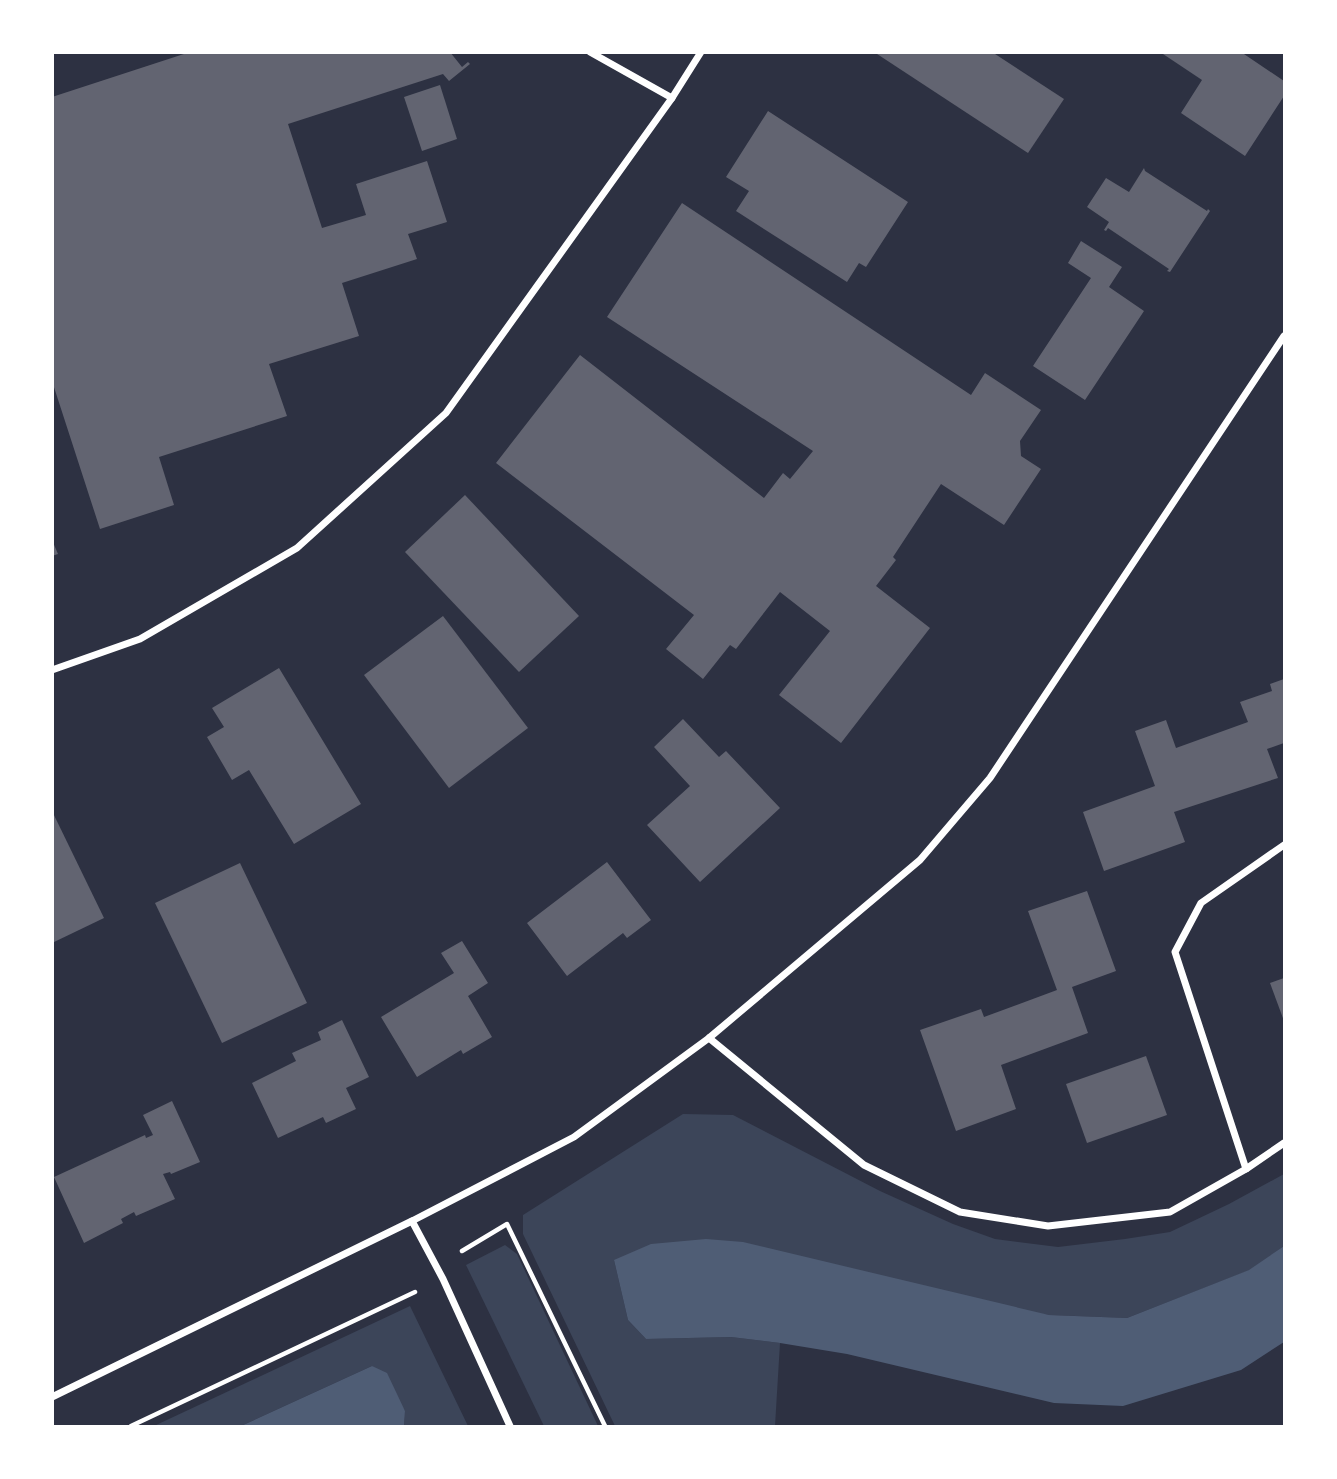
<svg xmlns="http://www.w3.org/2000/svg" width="1337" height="1479" font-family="'Work Sans',sans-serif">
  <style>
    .green { fill: #3c4559 }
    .water { fill: #4f5d75 }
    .building { fill: #626471 }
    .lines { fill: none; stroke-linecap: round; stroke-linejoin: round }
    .path { stroke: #fff; stroke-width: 4.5 }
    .minor { stroke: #fff; stroke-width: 7 }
  </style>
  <rect width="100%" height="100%" fill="#2d3142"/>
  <g class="green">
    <path d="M683,1114L733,1115L880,1191L953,1224L995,1239L1058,1247L1125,1239L1170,1232L1229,1204L1284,1174V1246L1250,1270L1127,1318L1049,1315L614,1260L628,1320L646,1339L731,1337L780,1343L775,1426H615L523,1234V1215Z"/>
    <path d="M505,1245L517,1254L598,1426H544L466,1265Z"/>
    <path d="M410,1306L468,1426H404L405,1411L372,1366L241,1426H154Z"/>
  </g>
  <g class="water">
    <path d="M706,1239L743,1242L1049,1315L1127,1318L1249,1270L1284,1246V1342L1241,1370L1123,1406L1054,1403L847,1354L780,1343L731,1337L646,1339L628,1320L614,1260L651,1244Z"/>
    <path d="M372,1366L387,1373L405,1411L404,1426H241Z"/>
  </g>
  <g class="building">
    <path d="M190,52H450L462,67L468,62L470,64L449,81L443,74L288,124L322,228L366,215L356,184L427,161L447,222L408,234L417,259L342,283L359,336L269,364L287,416L159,457L174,505L100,529L52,381V97Z"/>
    <path d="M874,52H992L1064,99L1028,153Z"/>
    <path d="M1160,52H1241L1284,81V96L1245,156L1181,113L1202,80Z"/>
    <path d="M440,85L457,139L422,151L404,97Z"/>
    <path d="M768,111L908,202L866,267L859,263L847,282L736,211L749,191L726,177Z"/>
    <path d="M1144,168L1145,171L1207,211L1208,209L1210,211L1170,272L1167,271L1169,269L1108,228L1106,231L1104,230L1109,222L1087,207L1106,178L1129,192Z"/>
    <path d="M682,203L971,395L985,373L1041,410L1020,441L1021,456L1041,469L1004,525L941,484L893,557L896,560L876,586L930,628L841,743L779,695L830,631L780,592L736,649L730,645L703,679L666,649L694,615L496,463L580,355L764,498L783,473L790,479L813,451L607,317Z"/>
    <path d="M1081,241L1122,267L1109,287L1144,311L1085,400L1033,366L1091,278L1068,263Z"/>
    <path d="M465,495L579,616L519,672L405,552Z"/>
    <path d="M52,540L58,554L52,556Z"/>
    <path d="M443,616L528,728L449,788L364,675Z"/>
    <path d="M279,668L361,804L294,844L249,770L232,780L207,737L224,727L212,708Z"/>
    <path d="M1284,679V743L1267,749L1278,778L1174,812L1185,842L1104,871L1083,812L1155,786L1135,731L1166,720L1176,748L1248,722L1240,702L1272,691L1270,684Z"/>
    <path d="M683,719L719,757L726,751L780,808L700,882L647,825L690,786L654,747Z"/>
    <path d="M52,811L104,918L52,943Z"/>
    <path d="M607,862L651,920L627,938L623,933L567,976L527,923Z"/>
    <path d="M240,863L307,1003L222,1043L155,903Z"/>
    <path d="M1087,891L1116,971L1072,987L1088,1033L1001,1065L1016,1109L956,1131L920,1030L981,1009L984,1017L1057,990L1028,911Z"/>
    <path d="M462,941L488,983L468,996L492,1037L463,1054L461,1050L417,1077L381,1017L454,973L441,953Z"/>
    <path d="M1284,978V1021L1270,983Z"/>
    <path d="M342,1020L369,1077L346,1088L356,1109L326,1123L323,1117L278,1138L252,1083L296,1061L292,1053L321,1040L318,1032Z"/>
    <path d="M1146,1056L1167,1115L1087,1143L1066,1084Z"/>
    <path d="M172,1101L200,1162L171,1174L170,1172L163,1174L175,1199L136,1216L134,1212L121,1219L123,1223L84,1243L54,1177L145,1135L146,1138L153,1135L143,1115Z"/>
  </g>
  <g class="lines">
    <g class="path">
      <path d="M462,1251L507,1224L605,1426"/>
      <path d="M131,1426L415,1292"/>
    </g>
    <g class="minor">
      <path d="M590,52L672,98"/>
      <path d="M52,670L140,639L297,548L446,413L672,98L701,52"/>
      <path d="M709,1038L864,1165L960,1212L1048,1226L1170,1212L1246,1169L1284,1143"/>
      <path d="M1246,1169L1175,952L1201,903L1284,845"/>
      <path d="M412,1221L443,1279L510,1426"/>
      <path d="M52,1397L412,1221L574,1137L709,1038L920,860L990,778L1284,336"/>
    </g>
  </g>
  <rect width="1337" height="1479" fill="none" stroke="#ffffff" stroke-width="108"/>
</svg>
